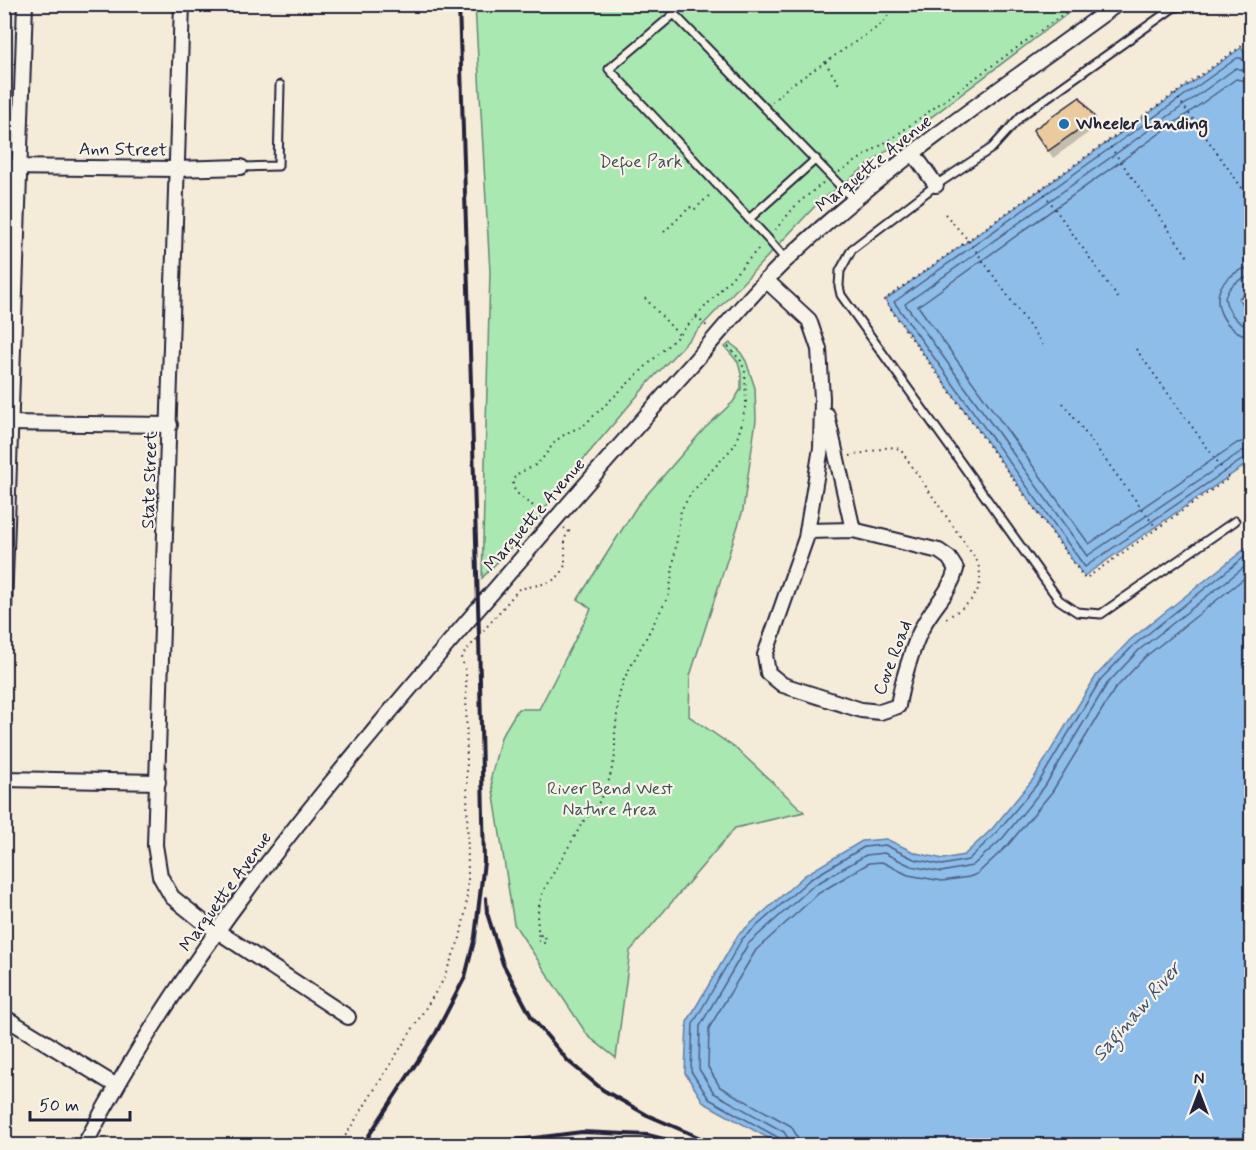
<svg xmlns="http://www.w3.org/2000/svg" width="1256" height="1150" font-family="Mynerve,sans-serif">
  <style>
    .green { fill: #a9e8b0; stroke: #668576; stroke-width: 1.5 }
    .water { fill: #8ebde9; stroke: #637fa3; stroke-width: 1.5 }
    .shadow { fill: #0003 }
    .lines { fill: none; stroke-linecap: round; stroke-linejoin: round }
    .shore { stroke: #4d6081; stroke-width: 1.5 }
    .building { fill: #ebcb9d; stroke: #22223b; stroke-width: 1.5 }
    .lane-casing { stroke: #22223b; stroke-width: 11 }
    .street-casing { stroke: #22223b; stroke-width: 18 }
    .path { stroke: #22223b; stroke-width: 2; stroke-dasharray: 1.5 4.5; stroke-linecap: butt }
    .lane { stroke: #f7f3e8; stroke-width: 7 }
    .street { stroke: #f7f3e8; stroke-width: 14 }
    .rail { stroke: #22223b; stroke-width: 4 }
    .poi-dot { fill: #1f6fb2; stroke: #f7f3e8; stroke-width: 2 }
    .labels { text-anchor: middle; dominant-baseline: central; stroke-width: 4.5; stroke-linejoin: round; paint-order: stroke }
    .poi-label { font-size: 18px; font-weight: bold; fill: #22223b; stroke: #f7f3e8; text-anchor: start }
    .street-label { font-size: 18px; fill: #22223b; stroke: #f7f3e8 }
    .park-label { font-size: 18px; fill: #445458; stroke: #f7f3e8 }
    .water-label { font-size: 20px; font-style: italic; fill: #42506f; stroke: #f7f3e8 }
  </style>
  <rect width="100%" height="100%" fill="#f5ebd9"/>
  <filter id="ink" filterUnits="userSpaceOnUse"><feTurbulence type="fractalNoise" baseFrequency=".0167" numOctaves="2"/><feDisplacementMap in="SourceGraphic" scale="12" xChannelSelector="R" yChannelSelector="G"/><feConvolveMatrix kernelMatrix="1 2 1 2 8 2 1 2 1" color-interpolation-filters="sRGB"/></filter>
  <g filter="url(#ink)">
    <g class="green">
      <path d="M475,5H1079L818,203L649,382L553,495L541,516L482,578L490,272Z"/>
      <path d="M730,343L739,350L746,361L755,388L756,420L743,510L690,676L689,716L738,750L804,812L735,828L630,951L616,1058L588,1036L514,924L491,777L501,737L518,709H539L591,609L578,599L637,506L704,429L733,402L741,389V374L738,362L725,347Z"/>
    </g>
    <g class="water">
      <path d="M1241,48L1252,62L1251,289L1239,298L1251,317V461L1084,576L885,300Z"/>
      <path d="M1251,544V1145H781L704,1103L685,1073L687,1022L738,935L805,875L862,841L886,839L916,853L943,859L964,855L992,829L1034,778L1096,676L1130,640Z"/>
    </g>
    <path class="shadow" d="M1080,99L1098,126L1053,158L1040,138Z"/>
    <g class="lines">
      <g class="shore">
        <path d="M1252,65L1246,64L1241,58H1237L894,302L1085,567L1246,457L1252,456"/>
        <path d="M1252,73L1236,68L905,304L1087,556L1242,451L1252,449"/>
        <path d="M1252,82L1236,79L918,306L1089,544L1237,443L1252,440"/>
        <path d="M1252,268C1242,268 1237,271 1230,277C1204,295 1224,335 1252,336"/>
        <path d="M1252,277C1240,277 1228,286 1225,298C1227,311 1238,326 1252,327"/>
        <path d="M782,1146L779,1138L709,1099L691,1071L693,1024L742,939L809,880L864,847L885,845L914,859L942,865L968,860L996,833L1039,782L1101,679L1134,645L1252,551"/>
        <path d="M790,1146L788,1138L784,1132L714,1093L699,1069L700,1026L748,944L813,886L866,855L884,853L911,866L941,872L972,866L1002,839L1045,786L1107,684L1139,650L1252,561"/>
        <path d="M799,1146L797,1136L791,1126L720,1087L708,1067L709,1028L756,950L819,893L869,863L882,862L908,875L942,881L969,877L977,874L1008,845L1052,792L1114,690L1145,657L1252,572"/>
      </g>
    </g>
    <path class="building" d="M1080,97L1095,118L1048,151L1033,130Z"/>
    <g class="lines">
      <g class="lane-casing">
        <g id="lane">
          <path d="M1188,4L1173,8L1021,116L992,148L936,185L852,249L840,271L839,286L841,295L1059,600L1077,612L1101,614L1235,521"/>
          <path d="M241,167L278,166L280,85"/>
          <path d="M749,219L816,159"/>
          <path d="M786,260L768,239L609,69L674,14L854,200"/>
        </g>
      </g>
      <g class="street-casing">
        <g id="street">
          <path d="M182,4L155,845L160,876L172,897L202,921L348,1017"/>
          <path d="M913,153L936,185"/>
          <path d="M4,167L176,169L241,167"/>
          <path d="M766,280L809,320L819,349L822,398L821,448L806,538L765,655L768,673L783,685L861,710L880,712L898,706C901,685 913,645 923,626C934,605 950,593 956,569L949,558L939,551L853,530L807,531"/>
          <path d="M827,415L853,530"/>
          <path d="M4,423L170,425"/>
          <path d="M4,608L25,4"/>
          <path d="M4,779L158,782"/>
          <path d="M4,1017L115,1085"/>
          <path d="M84,1146C197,928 362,744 521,559C575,496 630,434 685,372C718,335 749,296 784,262C886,165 1004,87 1117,4"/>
        </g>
      </g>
      <g class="path">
        <path d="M825,62L840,86"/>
        <path d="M1175,94L1252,202"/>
        <path d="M772,102L788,87L879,26L887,18L891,4"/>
        <path d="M1107,142L1188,257"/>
        <path d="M839,172L894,137L1077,4"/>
        <path d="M1041,189L1118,298"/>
        <path d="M945,214L968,240L1045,348"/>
        <path d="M775,230L797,204L824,182"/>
        <path d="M664,232L690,207L694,210L712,193"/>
        <path d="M1252,290L1240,298L1252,314"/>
        <path d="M645,298L679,335"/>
        <path d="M696,317L708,327"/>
        <path d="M1136,349L1229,478L1085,579L884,300L1246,43L1252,51"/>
        <path d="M1063,403L1157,529"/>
        <path d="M850,456L890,447L900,449L977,561C988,592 968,606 943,620"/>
        <path d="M543,512C534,506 513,495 513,484C512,472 529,470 537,464C544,458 549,449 555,442C563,434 573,430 583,426L679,335L761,246"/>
        <path d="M540,935L545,936L546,940L544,943L539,942L537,915L543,891L583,822L598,804L609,780L615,756V733L619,696L624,679L669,595L681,510L692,492L735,445L742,423L746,402L745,372L741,361L727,345"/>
        <path d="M339,1146L442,982L460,938L466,909L468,879L466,673L461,657L519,589L543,584L552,581L561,574L565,565V538L569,531L564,528"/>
      </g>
      <use href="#lane" class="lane"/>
      <use href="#street" class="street"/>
      <g class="rail">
        <path d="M486,898L487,913L503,964L532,1018L568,1061L603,1090L647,1115L719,1146"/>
        <path d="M362,1146L436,1033L465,977L475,937L484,862L479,636L459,4"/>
        <path d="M498,1146L510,1141L582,1132L648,1135L691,1146"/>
      </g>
    </g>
  </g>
  <circle class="poi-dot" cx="1064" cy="124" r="6"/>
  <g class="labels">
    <g class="poi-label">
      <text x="1076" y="124">Wheeler Landing</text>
    </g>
    <g class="street-label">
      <text transform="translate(123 150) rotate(1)">Ann Street</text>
      <text transform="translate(874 164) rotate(-39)">Marquette Avenue</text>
      <text transform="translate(150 480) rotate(-88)">State Street</text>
      <text transform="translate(535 515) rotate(-49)">Marquette Avenue</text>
      <text transform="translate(893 658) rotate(-69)">Cove Road</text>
      <text transform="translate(226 892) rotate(-54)">Marquette Avenue</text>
    </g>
    <g class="park-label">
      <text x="641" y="162">Defoe Park</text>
      <text x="610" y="789">River Bend West<tspan x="610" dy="21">Nature Area</tspan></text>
    </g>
    <g class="water-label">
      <text transform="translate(1137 1012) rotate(-49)">Saginaw River</text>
    </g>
  </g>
  <rect width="1256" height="1150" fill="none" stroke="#f7f3e8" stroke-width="24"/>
  <rect x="12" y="12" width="1232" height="1126" fill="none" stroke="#22223b" stroke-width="2" filter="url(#ink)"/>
  <g transform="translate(1199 1093)" stroke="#f7f3e8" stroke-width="4.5" paint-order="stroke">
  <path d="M0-4.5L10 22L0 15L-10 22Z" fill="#22223b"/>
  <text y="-9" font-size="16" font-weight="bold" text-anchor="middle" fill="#22223b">N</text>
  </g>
  <path d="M30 1111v9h100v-9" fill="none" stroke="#22223b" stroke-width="3"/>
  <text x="39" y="1111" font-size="18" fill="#22223b" stroke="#f7f3e8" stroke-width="4.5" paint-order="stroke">50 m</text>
</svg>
